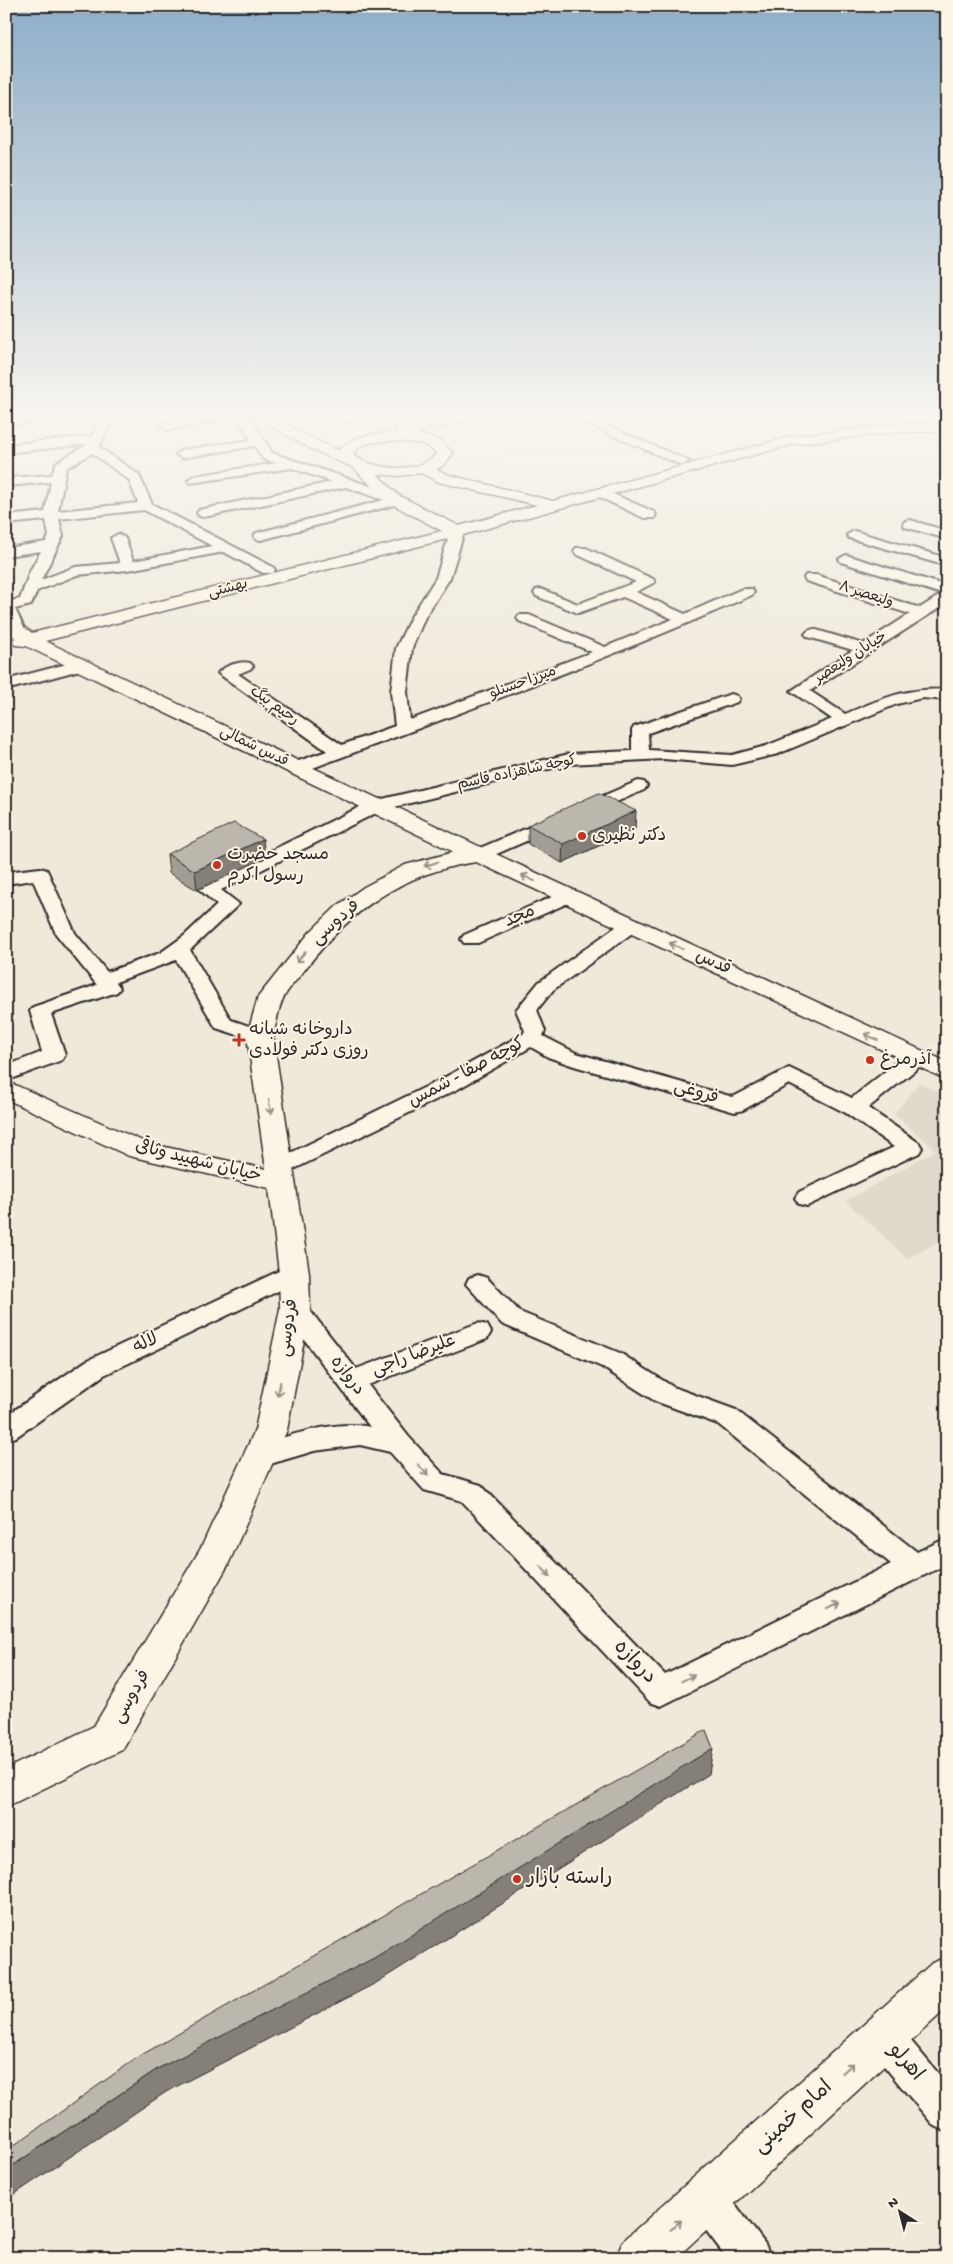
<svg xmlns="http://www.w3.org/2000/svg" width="953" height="2264" font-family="'Gochi Hand','Playpen Sans Arabic',sans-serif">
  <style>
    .built { fill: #e0dacc }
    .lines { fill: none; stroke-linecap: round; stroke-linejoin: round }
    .street-casing { stroke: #2b2b2b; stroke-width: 4 }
    .secondary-casing { stroke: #2b2b2b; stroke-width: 3 }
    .street { fill: #fcf5e5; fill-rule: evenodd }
    .secondary { fill: #fcf5e5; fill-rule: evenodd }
    .wall { fill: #a29d94; stroke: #2b2b2b }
    .shaded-wall { fill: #848078; stroke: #2b2b2b }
    .building { fill: #bcb7ac; stroke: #2b2b2b }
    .oneway { stroke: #949088 }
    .poi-dot { fill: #c8321e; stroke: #fcf5e5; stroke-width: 2 }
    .labels { text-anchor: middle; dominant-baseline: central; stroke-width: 4; stroke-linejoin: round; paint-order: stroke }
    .far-street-label { font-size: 15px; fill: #2b2b2b; stroke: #fcf5e5 }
    .poi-label { font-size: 18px; fill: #2b2b2b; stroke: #fcf5e5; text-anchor: start }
    .street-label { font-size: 18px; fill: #2b2b2b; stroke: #fcf5e5 }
    .near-street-label { font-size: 21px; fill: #2b2b2b; stroke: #fcf5e5 }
    .near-poi-label { font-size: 21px; fill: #2b2b2b; stroke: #fcf5e5; text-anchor: start }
  </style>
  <rect width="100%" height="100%" fill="#efe9da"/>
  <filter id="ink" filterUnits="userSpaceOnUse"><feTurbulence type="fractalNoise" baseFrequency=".02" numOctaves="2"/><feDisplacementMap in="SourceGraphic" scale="10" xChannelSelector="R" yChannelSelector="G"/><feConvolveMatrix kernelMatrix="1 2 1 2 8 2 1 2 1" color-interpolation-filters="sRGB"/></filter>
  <g filter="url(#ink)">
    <path class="built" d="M919,1083L947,1095V1237L907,1259L846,1201L936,1150L894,1114Z"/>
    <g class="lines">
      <g class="street-casing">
        <g id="street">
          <path d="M69,412H116L99,447L139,475L152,504L273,567L275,570L273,573H263L224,552L128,570L77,575L37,591L31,605L15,609L26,632L24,635H14L6,620V602L20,599L30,571L41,551L6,556V548L46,542L49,536L46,520L6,524V516L45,512L51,482L6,486V478L52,475L56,463L88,444L6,453V445L92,436L102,416L6,425V417ZM92,453L129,480L138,503L58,511L66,468ZM144,510L212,546L133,561L125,538L118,534L111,538L120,563L75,567L41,580L63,536L59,519Z"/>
          <path d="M227,412H247L272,453L397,495L403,500L402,503L261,540L256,539L254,536L256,533L384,500L346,487L204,517L199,516L197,513L199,510L332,482L292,468L190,483L188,480L194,476L277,463L263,459L255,446L182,458L176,454L182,450L251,440L238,417L167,430L161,426L167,422Z"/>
          <path d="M362,412H388L416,430L414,433H406L377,415L347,423L341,419L343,417Z"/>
          <path d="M559,412H575L689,461L683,465L679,464Z"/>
          <path d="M602,489L654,512L656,515L654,518H644L597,496L596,493Z"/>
          <path d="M910,520L947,531V539L905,527L903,524L905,521Z"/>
          <path d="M457,528L464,532L450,578L425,617L412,648L407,692L410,720L592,652L519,621L517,618L519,615H529L605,647L673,619L623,597L578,613L536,596L534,593L536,590L541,589L578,604L636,582L576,554L574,551L576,548H586L653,579L655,582L636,592L685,614L742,589H752L754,592L752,595C605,661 453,715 302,772H290L287,768L290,764L327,751L218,673C224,666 241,660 250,663L253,666L250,669L238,674L342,745L395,726L391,692L396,648L411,617L436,578L450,532Z"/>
          <path d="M854,531L947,558V566L849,538L847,535Z"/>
          <path d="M846,555L947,586V603L810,691L845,714C882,699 906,687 947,690V700L922,698L897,704L778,754L732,765L664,759L569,764L382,810L221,890L239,904L190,950L231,1020L267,1032L271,1036L267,1040L260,1042L216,1028L176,960L116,982L120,988L117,992L51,1014L65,1055L62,1060L6,1081V1066L42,1052L30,1011L33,1007L97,985L56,934L33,880L6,884V872L40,868L47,870L75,933L107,972L160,953L184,936L217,905L199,889L201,885L370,802L569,754L632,751V730L634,727L731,694L737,696L739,699L737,702L648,733L649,750L732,755L766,746L832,719L791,691L853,650L808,637L805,634L808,631L813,629L863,644L910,614L806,581L804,578L806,575H816L920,608L942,594L841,562L839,559Z"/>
          <path d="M82,660L90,665L87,668L6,690V680Z"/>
          <path d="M638,781L644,782L647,786L644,790L485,859H473L470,855L473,851Z"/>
          <path d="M568,890L575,892L577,896L575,900L478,943H464L461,939L464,935Z"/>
          <path d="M631,919L638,921L641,925L638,929L553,990L537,1010L545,1031L543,1036L576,1053L733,1097L789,1068L852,1098L908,1053L916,1051L924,1053L927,1058L924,1063L868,1108L919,1143L922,1148L919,1153L807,1206L799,1204L795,1198L799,1192L894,1147L846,1113L789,1084L743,1110L735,1112L574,1066L548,1057L531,1047L458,1089L288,1172L280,1175L272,1172L268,1167L272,1162L442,1079L523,1034L525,1031L516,1010L539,982L624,921Z"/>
          <path d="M294,1264L303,1267L306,1273L303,1279L104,1375L16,1437L6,1440V1416L86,1361Z"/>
          <path d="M478,1275L487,1278L520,1312L620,1353L673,1387L736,1410L917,1552L947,1538V1564L661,1706L650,1702L462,1501L424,1490L390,1452L360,1445L314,1451L260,1467L250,1464L246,1456L250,1448C285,1437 334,1419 370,1427L286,1315L282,1309L286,1303L295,1300L304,1303L356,1369L478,1323L487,1325L491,1332L487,1339L368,1385L408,1436L443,1474L481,1485L665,1675L891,1564L718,1424L655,1401L602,1367L502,1324L466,1284L469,1278Z"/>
          <path d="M883,2018L896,2023L947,2084V2132L934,2126L870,2049L865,2036L870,2023Z"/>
          <path d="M706,2179L720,2184L765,2244L771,2258H727L692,2212L687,2198L692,2184Z"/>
        </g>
      </g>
      <g class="secondary-casing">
        <g id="secondary">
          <path d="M246,412H264L323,444L339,450C353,435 376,433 395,433L397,429L464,413L469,414L471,417L469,420L414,433L440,440L453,453L444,465L436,469L449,475L553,501L793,436L897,424L947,423V431L897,432L794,444L463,535L45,641L487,850L947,1062V1080L476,862C401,873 351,910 306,968C299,978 288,988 283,999C278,1010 276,1024 273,1036L309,1273L310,1309L287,1430L228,1565L122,1750L6,1807V1769L94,1726L201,1548L255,1430L280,1309L279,1273L269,1188L129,1156L6,1099V1081L147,1143L266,1169L247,1036L258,997L310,932L337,906L364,887L405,865L454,852L26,646L15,645L13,641L15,638L10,632L13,628H25L32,633L442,531L386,501L354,468L313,450ZM397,441L423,444L437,453C420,475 373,470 353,455C358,441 384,441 397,441ZM421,473L439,482L537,505L459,526L398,495L377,474L398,476Z"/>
          <path d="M947,1957V2008L676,2258H616L623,2241L932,1963Z"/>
        </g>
      </g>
      <use href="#street" class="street"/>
      <use href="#secondary" class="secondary"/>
    </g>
    <g class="wall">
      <path d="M528,825L635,829L562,863L528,844Z"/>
      <path d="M167,854L265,858L197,890L169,873Z"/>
    </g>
    <g class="shaded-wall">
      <path d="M636,811L635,829L562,863L563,844Z"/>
      <path d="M263,839L265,858L197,890L195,871Z"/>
      <path d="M713,1748L709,1774L376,1983L166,2092L6,2200V2170L159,2068Z"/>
    </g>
    <g class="building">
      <path d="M599,793L636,811L563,844L528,825Z"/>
      <path d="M234,823L263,839L195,871L167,854Z"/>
      <path d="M706,1730L713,1748L374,1958L159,2068L6,2170V2151L138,2057Z"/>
    </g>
    <defs><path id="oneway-shaft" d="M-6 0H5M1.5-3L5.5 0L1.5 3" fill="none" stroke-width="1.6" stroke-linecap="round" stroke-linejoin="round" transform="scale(1.25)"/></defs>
    <g class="oneway">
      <use href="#oneway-shaft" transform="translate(431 864) rotate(162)"/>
      <use href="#oneway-shaft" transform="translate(528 878) rotate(-155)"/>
      <use href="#oneway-shaft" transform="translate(676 946) rotate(-155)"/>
      <use href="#oneway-shaft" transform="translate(301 957) rotate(129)"/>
      <use href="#oneway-shaft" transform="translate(871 1037) rotate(-155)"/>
      <use href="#oneway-shaft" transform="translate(270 1107) rotate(81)"/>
      <use href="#oneway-shaft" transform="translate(279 1389) rotate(101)"/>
      <use href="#oneway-shaft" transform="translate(423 1470) rotate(48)"/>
      <use href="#oneway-shaft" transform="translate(545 1571) rotate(46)"/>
      <use href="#oneway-shaft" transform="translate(834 1606) rotate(-26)"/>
      <use href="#oneway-shaft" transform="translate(688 1678) rotate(-26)"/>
      <use href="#oneway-shaft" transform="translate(848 2068) rotate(-42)"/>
      <use href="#oneway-shaft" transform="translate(676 2225) rotate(-42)"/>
    </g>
  </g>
  <linearGradient id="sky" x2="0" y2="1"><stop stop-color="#8dadc8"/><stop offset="0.57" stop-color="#f8f5ee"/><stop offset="1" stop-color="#f8f5ee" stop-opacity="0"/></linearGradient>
  <rect width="953" height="729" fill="url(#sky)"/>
  <g class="poi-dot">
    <circle cx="582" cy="836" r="5"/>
    <circle cx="217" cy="865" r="5"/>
    <path d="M236.5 1032.5h5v5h5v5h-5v5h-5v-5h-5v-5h5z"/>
    <circle cx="870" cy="1060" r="5"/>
    <circle cx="517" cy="1879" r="5"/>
  </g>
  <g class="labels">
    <g class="far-street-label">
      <text transform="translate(228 589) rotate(-14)">بهشتی</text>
      <text transform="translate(866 595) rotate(18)">ولیعصر ۸</text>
      <text transform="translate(851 658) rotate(-33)">خیابان ولیعصر</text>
      <text transform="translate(523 683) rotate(-20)">میرزا حسنلو</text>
      <text transform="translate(274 706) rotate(35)">رحیم بیگ</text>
      <text transform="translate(254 747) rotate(26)">قدس شمالی</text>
      <text transform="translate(517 773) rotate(-12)">کوچه شاهزاده قاسم</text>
    </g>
    <g class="poi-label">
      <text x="592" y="836">دکتر نظیری</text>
      <text x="227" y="855">مسجد حضرت<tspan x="227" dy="21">رسول اکرم</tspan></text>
      <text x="249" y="1030">داروخانه شبانه<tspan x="249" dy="21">روزی دکتر فولادی</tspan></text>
      <text x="880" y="1060">آذرمرغ</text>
    </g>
    <g class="street-label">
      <text transform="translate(520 917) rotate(-24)">مجد</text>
      <text transform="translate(336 923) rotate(-42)">فردوسی</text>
      <text transform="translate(713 963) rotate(25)">قدس</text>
      <text transform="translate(467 1073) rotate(-28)">کوچه صفا - شمس</text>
      <text transform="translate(696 1093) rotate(17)">فروغی</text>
      <text transform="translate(198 1162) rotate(14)">خیابان شهیید وثاقی</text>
      <text transform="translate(289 1328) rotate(-82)">فردوسی</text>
      <text transform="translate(146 1344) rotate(-25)">لاله</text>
      <text transform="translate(414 1356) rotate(-21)">علیرضا راجی</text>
      <text transform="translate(347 1376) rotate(52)">دروازه</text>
      <text transform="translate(132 1697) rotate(-60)">فردوسی</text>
    </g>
    <g class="near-street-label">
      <text transform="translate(634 1663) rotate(46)">دروازه</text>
      <text transform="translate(905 2063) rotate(50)">اهرلو</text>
      <text transform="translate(794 2118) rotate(-42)">امام خمینی</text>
    </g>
    <g class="near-poi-label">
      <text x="527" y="1879">راسته بازار</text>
    </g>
  </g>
  <rect width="953" height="2264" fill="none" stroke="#fcf5e5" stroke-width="25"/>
  <rect x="12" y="12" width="928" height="2239" fill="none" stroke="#2b2b2b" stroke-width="2" filter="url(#ink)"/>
  <g transform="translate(900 2212) rotate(324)" stroke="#fcf5e5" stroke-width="4" paint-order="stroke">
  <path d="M0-4L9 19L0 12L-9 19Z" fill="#2b2b2b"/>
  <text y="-8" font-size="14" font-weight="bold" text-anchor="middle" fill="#2b2b2b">N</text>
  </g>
</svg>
